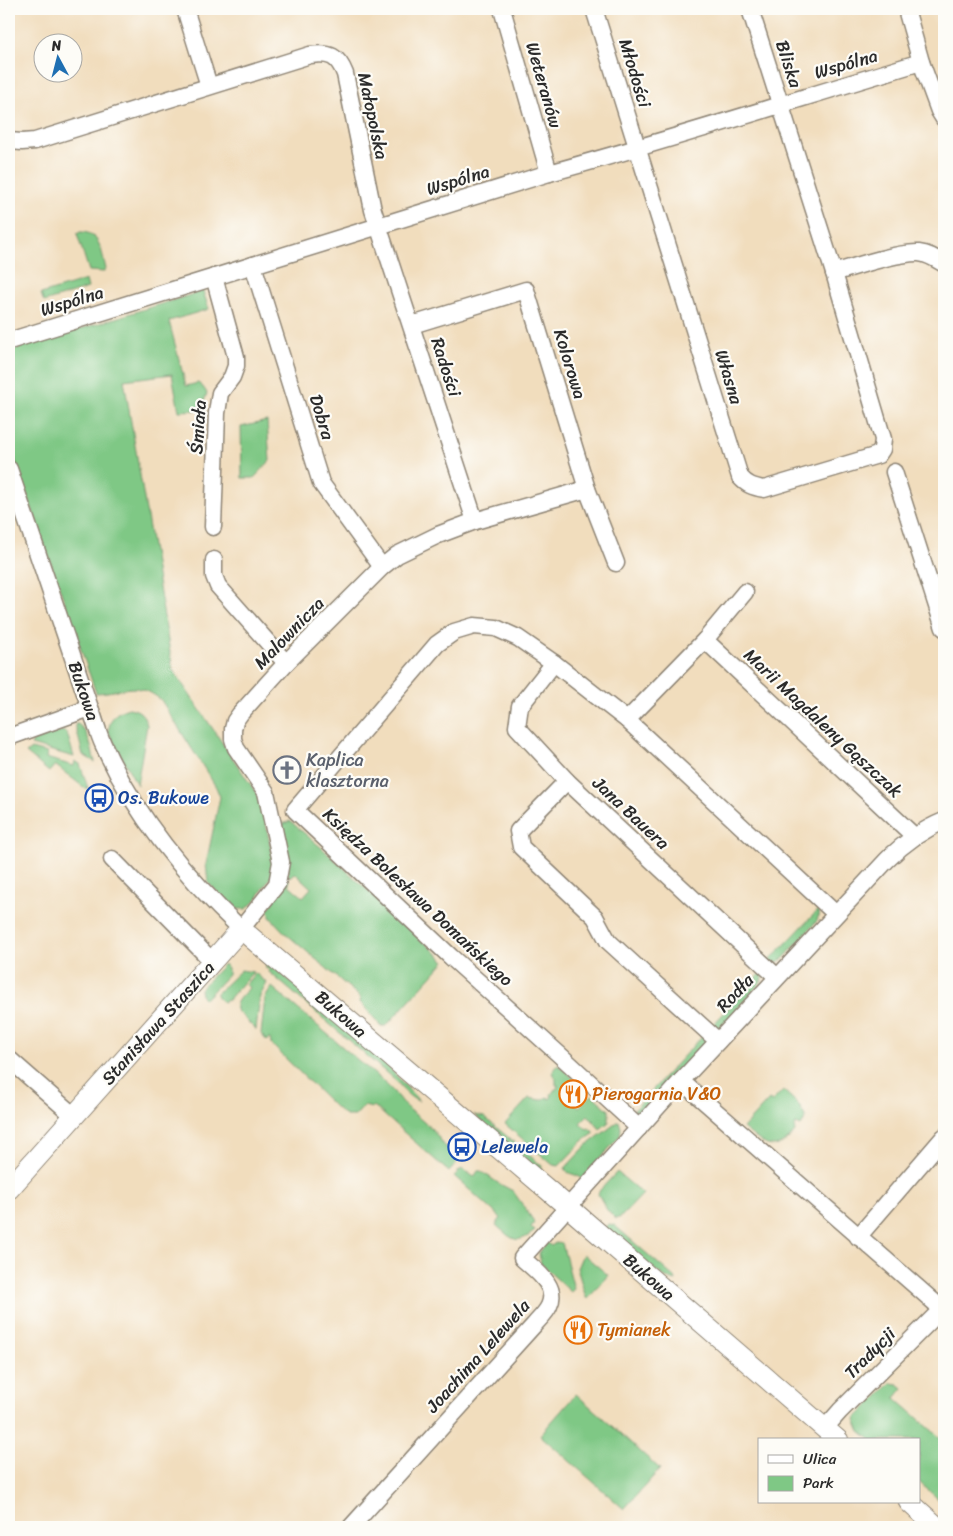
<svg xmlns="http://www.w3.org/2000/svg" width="953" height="1536" font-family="Sriracha,sans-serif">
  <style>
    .green { fill: #7fc885; stroke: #557a58 }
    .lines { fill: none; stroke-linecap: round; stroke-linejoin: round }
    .minor-casing { stroke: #8e8474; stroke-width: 19 }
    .tertiary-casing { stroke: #8e8474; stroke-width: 22 }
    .minor { stroke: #fff; stroke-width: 16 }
    .tertiary { stroke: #fff; stroke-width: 20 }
    .labels { text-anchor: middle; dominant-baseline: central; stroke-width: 4.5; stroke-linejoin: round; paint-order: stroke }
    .street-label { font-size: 18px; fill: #2b2b2b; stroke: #fdfcf7 }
    .worship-label { font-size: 18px; fill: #5b616d; stroke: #fdfcf7; text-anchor: start }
    .transit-label { font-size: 18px; fill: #164399; stroke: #fdfcf7; text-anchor: start }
    .food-label { font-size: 18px; fill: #c56008; stroke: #fdfcf7; text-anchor: start }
  </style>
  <rect width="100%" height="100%" fill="#fdfcf7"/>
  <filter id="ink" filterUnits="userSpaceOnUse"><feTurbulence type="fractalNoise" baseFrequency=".02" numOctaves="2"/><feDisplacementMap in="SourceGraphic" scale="10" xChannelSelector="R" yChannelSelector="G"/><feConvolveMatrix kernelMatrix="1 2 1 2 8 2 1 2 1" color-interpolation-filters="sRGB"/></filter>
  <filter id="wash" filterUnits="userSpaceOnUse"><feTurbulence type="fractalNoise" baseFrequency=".0096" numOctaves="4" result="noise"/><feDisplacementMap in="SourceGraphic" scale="20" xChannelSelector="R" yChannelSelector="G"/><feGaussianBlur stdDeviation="1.12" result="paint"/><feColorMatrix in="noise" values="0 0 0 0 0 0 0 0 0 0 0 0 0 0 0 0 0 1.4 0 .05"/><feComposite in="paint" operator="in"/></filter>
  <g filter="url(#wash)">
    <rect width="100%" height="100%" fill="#f1ddbd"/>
    <g class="green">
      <path d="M80,232C100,231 102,253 106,269L104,272L89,271L77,234Z"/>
      <path d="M86,280L88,288L44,302L41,294Z"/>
      <path d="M203,291L209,309L169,321L186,386L198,383L203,387L207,393L201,410L179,411L172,374L124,380L173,670L261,800L273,859L274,872L256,900L246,909H235L208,883L206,864L220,797L216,787L161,700C135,679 125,692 96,693L9,442V351Z"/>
      <path d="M267,421L270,461L254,478H242L241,427Z"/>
      <path d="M129,708C140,710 144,714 147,725L137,785L108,731C111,717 115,712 129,708Z"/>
      <path d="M75,724H78C90,733 91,749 95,762L83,755Z"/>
      <path d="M62,731L67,733L74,757L31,745L33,741Z"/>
      <path d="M31,749L47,753L46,758L74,766L75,761L80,764L88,788L86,789L55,765L49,772L26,753Z"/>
      <path d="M290,821L323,849L445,961L386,1026H381L360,1002V997L284,932L270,917V914L267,911L282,889L287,877L289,879V885L303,897L311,888L295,873L291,877L287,874L289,872L288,866L281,825Z"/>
      <path d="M818,910L819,914L817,921L784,958L776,963L769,961Z"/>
      <path d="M268,962L388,1066L419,1101C410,1099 403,1089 397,1082L269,972V970L268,968L266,969V964Z"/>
      <path d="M224,964L228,969V975L205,999L201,995L200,989Z"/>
      <path d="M241,970L253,972L227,1001L226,1000L223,1002L217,997L216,994Z"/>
      <path d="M762,972L763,978L761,982L718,1030L710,1028Z"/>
      <path d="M255,973L267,983L260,996L256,1030L236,1010C234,1001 243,995 249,988L246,984Z"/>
      <path d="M272,987L385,1083L393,1091L404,1105L433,1130L444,1145L457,1158L456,1164L449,1172L374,1106L372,1108L364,1106L355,1116H346L336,1108L271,1044L270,1039H268L267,1041L261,1034L265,998Z"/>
      <path d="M704,1034L706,1043L646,1109L638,1112L633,1111Z"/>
      <path d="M558,1065L580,1084L574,1088L573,1087L566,1096L579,1107L592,1095L609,1110V1122L600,1129L588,1115L580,1123L587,1129L589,1128L595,1133L583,1141L559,1166L553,1165L505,1124L529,1098L541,1100L548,1097L549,1099L552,1097L551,1095L555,1089H557L558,1085H556V1079L552,1073Z"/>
      <path d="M783,1090L798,1104L806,1118L801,1126L796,1124L794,1126L795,1132C773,1157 764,1144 743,1128L769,1100L772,1102Z"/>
      <path d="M474,1115L484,1117L542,1166L541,1172Z"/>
      <path d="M619,1121L621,1128L620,1136L582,1179C577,1174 570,1175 565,1170L566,1167L587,1145Z"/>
      <path d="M463,1169L474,1177L478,1171H481L498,1183L513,1191L533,1220L534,1223L531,1227L535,1231C516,1246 512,1239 496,1225L501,1218L454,1176L460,1170Z"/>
      <path d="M617,1172L643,1194L621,1217L616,1219L607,1210L598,1194L600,1190Z"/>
      <path d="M609,1224L614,1225L675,1278L676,1281C655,1276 622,1242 605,1227Z"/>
      <path d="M547,1242L551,1246L557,1242L562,1243L574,1289L571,1292L541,1264L539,1253Z"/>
      <path d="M583,1254L608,1275L588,1299L586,1298L577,1268Z"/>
      <path d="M891,1383L898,1384L903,1388L895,1398L944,1441V1504L919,1482V1440H871L860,1431L855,1419Z"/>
      <path d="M576,1394L660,1469L624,1509L540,1435Z"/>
    </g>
  </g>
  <g filter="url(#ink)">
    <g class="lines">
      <g class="minor-casing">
        <g id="minor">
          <path d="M185,9L209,86"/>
          <path d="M502,9L549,173"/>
          <path d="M594,9L740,477C747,485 753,487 764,489L878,455L882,449L883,439L834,273L750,9"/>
          <path d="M906,9L921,62L939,111L944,119"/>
          <path d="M9,141L22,142L35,141L310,55C330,52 338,56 345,74L373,210L475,521"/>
          <path d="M253,265L321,483L382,567"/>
          <path d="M834,273C856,266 898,252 919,253C929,254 936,259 944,264"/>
          <path d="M412,325L526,290L587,489L616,563"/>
          <path d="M9,341L549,173C674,139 797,99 921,62"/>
          <path d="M9,469L90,708C95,720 98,733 103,744C135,816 185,876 241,929L277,884L281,862L266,792L236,748L233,739V729L235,721L240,714L286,663L382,567L397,555L438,535L475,521L587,489"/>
          <path d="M894,472L944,628"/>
          <path d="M213,527L217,413L220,393L232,377L236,366V357L214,277"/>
          <path d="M214,560V576L218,586L286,663"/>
          <path d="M705,640L914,836"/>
          <path d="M554,663L520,706L517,727L567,781L777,977"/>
          <path d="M627,720L705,640L745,592"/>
          <path d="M9,737L90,708"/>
          <path d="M567,781L518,831L521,847L595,917L608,941L718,1041"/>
          <path d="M112,859L213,962"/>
          <path d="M9,1059L74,1116"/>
          <path d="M681,1081L942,1309"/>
          <path d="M639,1128L562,1057L451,957L295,810L437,644L454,632L474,626L496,628L518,638L554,663L627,720L836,914"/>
          <path d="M858,1237L944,1137"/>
          <path d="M825,1428L840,1411L944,1307"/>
          <path d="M351,1527L534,1325C539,1319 546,1313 549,1306C559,1286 535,1270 522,1258L681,1081L887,860C904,843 922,830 944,821"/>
        </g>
      </g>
      <g class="tertiary-casing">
        <g id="tertiary">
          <path d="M9,1189L241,929L568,1207L838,1440"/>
          <path d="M909,1502L937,1527"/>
        </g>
      </g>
      <use href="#minor" class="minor"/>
      <use href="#tertiary" class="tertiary"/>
    </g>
  </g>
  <defs>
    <g id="church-ring" transform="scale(1.4375)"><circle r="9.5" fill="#fdfcf7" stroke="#6b7280" stroke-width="1.5"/><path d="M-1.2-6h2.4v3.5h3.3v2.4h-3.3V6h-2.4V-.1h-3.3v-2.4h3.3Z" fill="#6b7280"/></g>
    <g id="bus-ring" transform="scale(1.4375)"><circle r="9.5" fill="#fdfcf7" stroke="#1a4fb4" stroke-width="1.5"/><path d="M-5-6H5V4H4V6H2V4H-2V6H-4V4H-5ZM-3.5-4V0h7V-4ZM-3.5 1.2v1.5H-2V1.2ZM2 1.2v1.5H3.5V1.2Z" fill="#1a4fb4"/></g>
    <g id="restaurant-ring" transform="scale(1.4375)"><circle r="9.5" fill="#fdfcf7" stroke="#e8710a" stroke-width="1.5"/><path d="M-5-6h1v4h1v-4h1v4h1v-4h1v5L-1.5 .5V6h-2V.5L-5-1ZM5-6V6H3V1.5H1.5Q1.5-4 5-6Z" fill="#e8710a"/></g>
  </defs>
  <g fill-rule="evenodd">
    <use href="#church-ring" x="287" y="770"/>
    <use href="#bus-ring" x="99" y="798"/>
    <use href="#restaurant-ring" x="573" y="1094"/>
    <use href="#bus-ring" x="462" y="1147"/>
    <use href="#restaurant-ring" x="578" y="1330"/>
  </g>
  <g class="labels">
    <g class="street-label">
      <text transform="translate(789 64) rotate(72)">Bliska</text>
      <text transform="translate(846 64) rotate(-16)">Wspólna</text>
      <text transform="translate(635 73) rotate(73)">Młodości</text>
      <text transform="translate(544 85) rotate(74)">Weteranów</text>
      <text transform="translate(373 116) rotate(78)">Małopolska</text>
      <text transform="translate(458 180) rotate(-17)">Wspólna</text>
      <text transform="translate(72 301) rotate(-17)">Wspólna</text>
      <text transform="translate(570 364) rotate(73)">Kolorowa</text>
      <text transform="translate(446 367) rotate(72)">Radości</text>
      <text transform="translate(729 377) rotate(73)">Własna</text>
      <text transform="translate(322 417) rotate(73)">Dobra</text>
      <text transform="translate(198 427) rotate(-86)">Śmiała</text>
      <text transform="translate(289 633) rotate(-46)">Malownicza</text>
      <text transform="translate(84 691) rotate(71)">Bukowa</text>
      <text transform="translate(823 723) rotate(43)">Marii Magdaleny Gąszczak</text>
      <text transform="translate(631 813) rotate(43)">Jana Bauera</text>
      <text transform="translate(418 897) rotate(43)">Księdza Bolesława Domańskiego</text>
      <text transform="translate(735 993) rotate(-47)">Rodła</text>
      <text transform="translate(341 1014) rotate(41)">Bukowa</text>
      <text transform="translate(158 1023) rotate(-48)">Stanisława Staszica</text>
      <text transform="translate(649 1277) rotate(41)">Bukowa</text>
      <text transform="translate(870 1353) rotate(-45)">Tradycji</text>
      <text transform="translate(478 1356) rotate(-48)">Joachima Lelewela</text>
    </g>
    <g class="worship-label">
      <text x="306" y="760">Kaplica<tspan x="306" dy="21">klasztorna</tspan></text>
    </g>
    <g class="transit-label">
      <text x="118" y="798">Os. Bukowe</text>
      <text x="481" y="1147">Lelewela</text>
    </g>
    <g class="food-label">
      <text x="592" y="1094">Pierogarnia V&amp;O</text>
      <text x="597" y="1330">Tymianek</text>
    </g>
  </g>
  <rect width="953" height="1536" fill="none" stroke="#fdfcf7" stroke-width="30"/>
  <rect x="758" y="1438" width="162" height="65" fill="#fdfcf7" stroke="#a9a8a5"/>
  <rect x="768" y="1455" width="25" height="8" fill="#ffffff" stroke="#a9a8a5"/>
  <text x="803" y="1464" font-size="15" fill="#2b2b2b">Ulica</text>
  <rect x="768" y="1476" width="25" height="15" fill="#7fc885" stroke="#a9a8a5"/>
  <text x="803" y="1488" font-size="15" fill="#2b2b2b">Park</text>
  <g transform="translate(58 58) rotate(353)"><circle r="24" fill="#fdfcf7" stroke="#a9a8a5"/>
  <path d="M0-4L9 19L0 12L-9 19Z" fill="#1f6fb2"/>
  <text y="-8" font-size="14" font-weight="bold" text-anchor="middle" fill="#2b2b2b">N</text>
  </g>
</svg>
